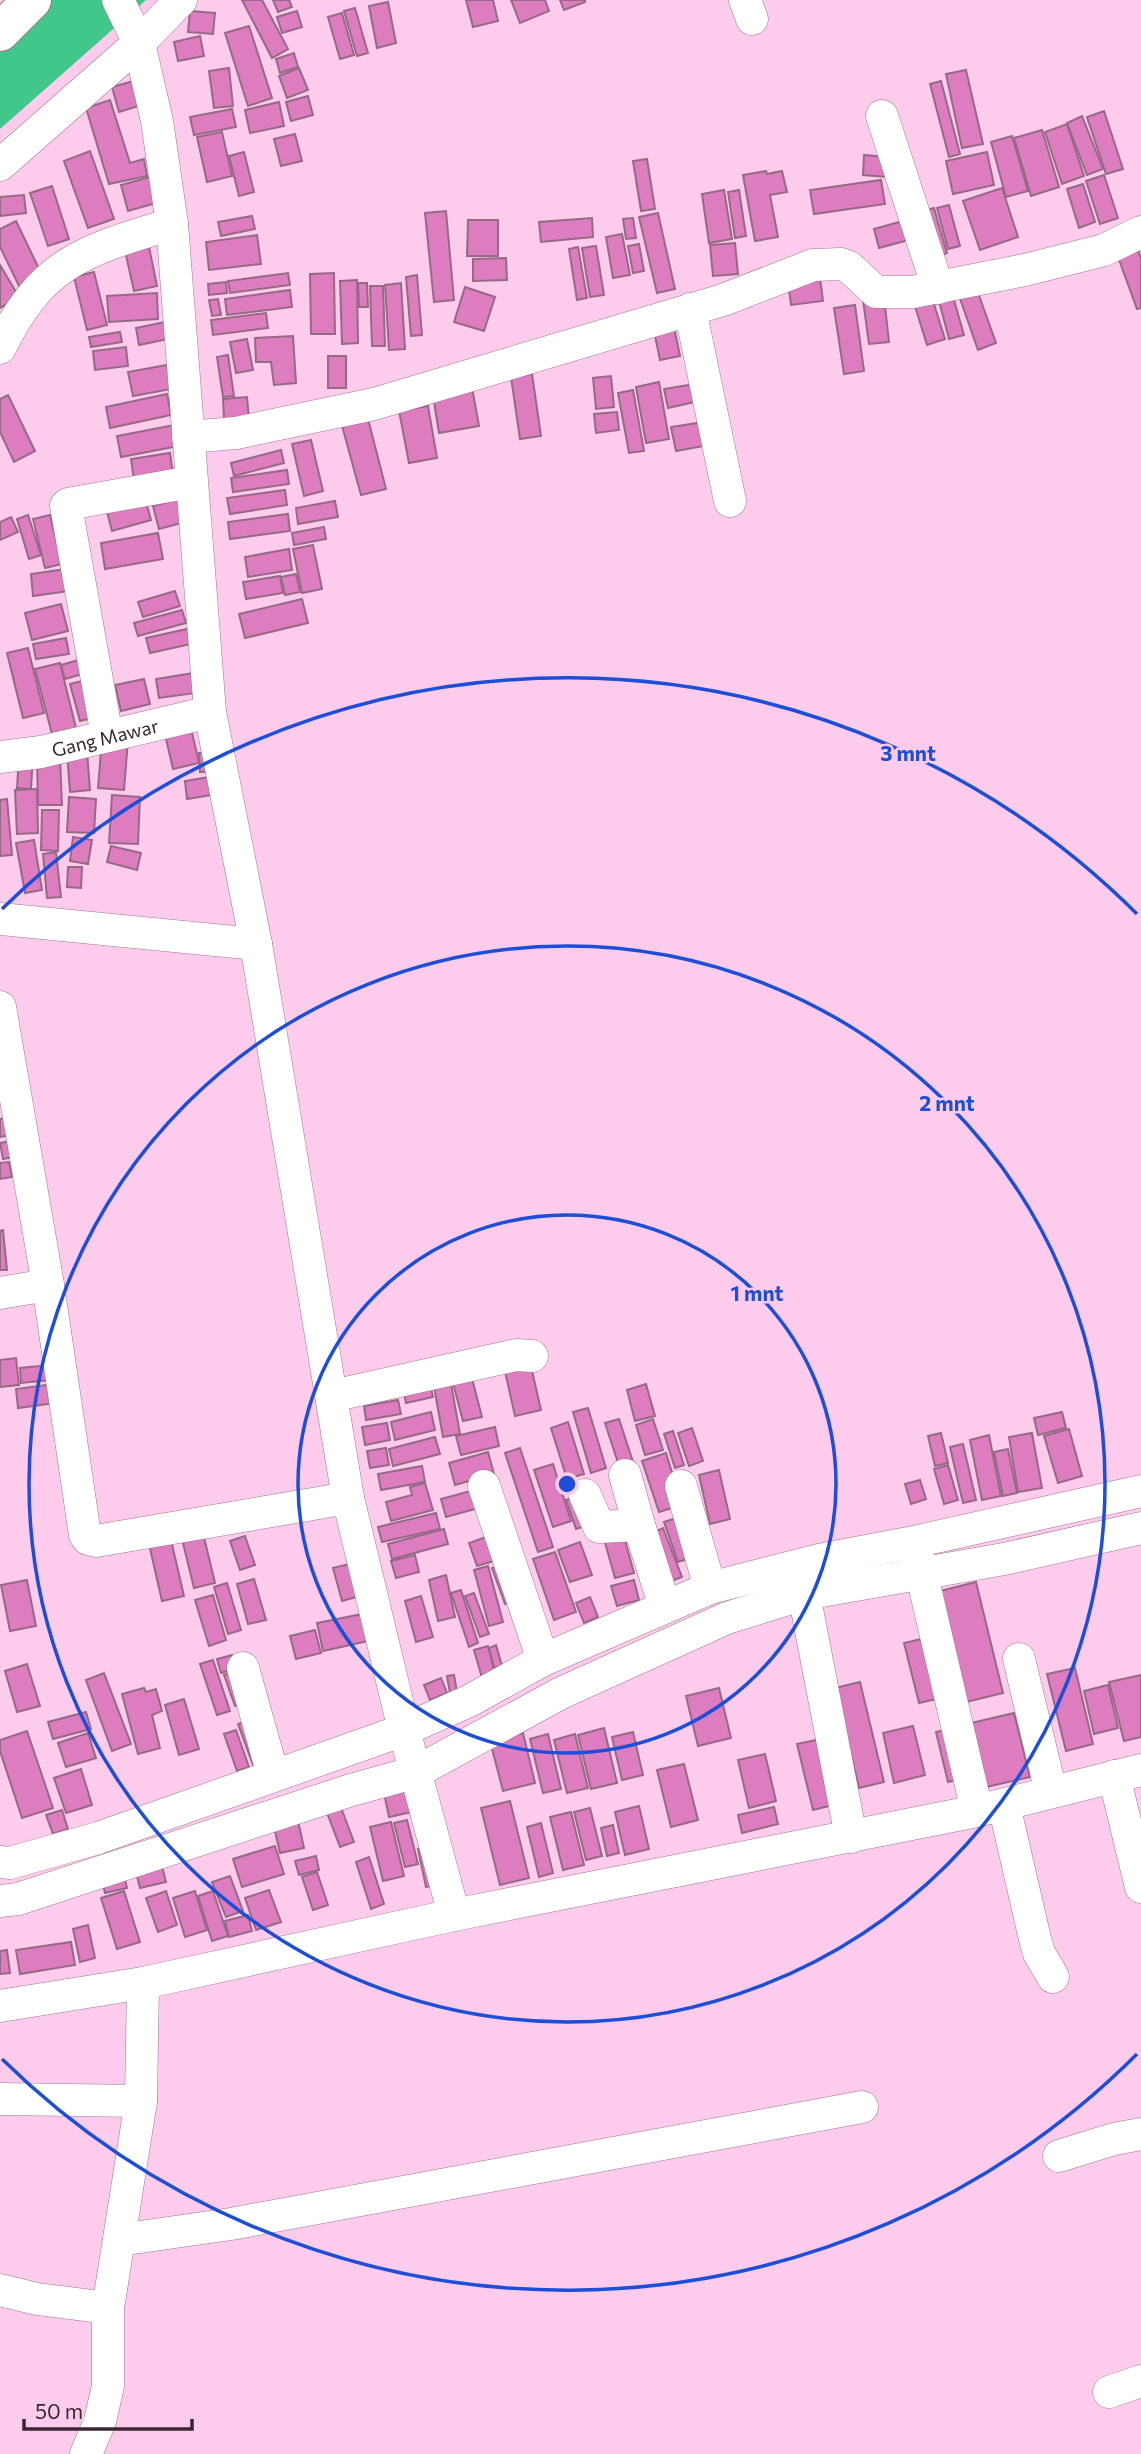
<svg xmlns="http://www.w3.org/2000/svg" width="1141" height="2454" font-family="Commissioner,sans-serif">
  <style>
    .water { fill: #41c78b }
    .building { fill: #dd7cbf; stroke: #966a87; stroke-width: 2 }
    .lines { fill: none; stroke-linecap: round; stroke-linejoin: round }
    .minor-casing { stroke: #a17491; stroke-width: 33 }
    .major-casing { stroke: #a17491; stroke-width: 40 }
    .minor { stroke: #fff; stroke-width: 32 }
    .major { stroke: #fff; stroke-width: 38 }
    .ring { fill: none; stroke: #1d4ed8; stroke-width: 3.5 }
    .labels { text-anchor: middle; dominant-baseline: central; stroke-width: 5; stroke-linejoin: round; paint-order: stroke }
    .street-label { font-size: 19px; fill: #392733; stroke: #fdccec }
    .centre { fill: #1d4ed8; stroke: #fdccec; stroke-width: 3.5 }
    .ring-label { font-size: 21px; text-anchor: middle; font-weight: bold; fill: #1d4ed8; stroke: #fdccec; stroke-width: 5; stroke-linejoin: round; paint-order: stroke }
  </style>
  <rect width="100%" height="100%" fill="#fdccec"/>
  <path class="water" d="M46,0H146L0,129V40Z"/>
  <g class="building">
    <path d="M242,0H262L288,49L272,58Z"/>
    <path d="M273,0H289L292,7L278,12Z"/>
    <path d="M466,0H493L498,21L473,27Z"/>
    <path d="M511,0H545L549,11L520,23Z"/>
    <path d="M560,0H585V2L564,10Z"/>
    <path d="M388,2L396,43L377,48L369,6Z"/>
    <path d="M355,8L368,53L357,56L344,11Z"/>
    <path d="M190,11L215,13L213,34L188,32Z"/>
    <path d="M297,11L302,27L282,33L277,17Z"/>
    <path d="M342,13L354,55L340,59L328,17Z"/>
    <path d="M249,26L272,98L248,106L225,33Z"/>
    <path d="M200,36L204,56L178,61L174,42Z"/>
    <path d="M294,53L298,67L280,73L276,59Z"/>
    <path d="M229,68L233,106L214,108L209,71Z"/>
    <path d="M299,68L308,90L287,98L279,76Z"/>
    <path d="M966,70L983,144L962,148L946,74Z"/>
    <path d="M141,79L148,103L119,112L112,87Z"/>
    <path d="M941,81L960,154L949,157L930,84Z"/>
    <path d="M308,96L313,115L291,121L286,102Z"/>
    <path d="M110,100L130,163L144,159L147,176L109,184L86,108Z"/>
    <path d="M279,102L284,126L250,133L245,110Z"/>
    <path d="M232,109L236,127L194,135L190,117Z"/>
    <path d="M1104,111L1123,169L1106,174L1087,117Z"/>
    <path d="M1082,116L1103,169L1087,175L1067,123Z"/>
    <path d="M1067,124L1084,176L1062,184L1045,132Z"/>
    <path d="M1042,130L1059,187L1031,196L1014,138Z"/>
    <path d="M222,132L232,176L207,182L197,137Z"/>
    <path d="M295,134L302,161L281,166L274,139Z"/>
    <path d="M1012,136L1028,191L1006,197L991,142Z"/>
    <path d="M90,151L114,219L88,228L64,161Z"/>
    <path d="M244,152L254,192L239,196L229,156Z"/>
    <path d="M987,152L994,185L953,194L946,161Z"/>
    <path d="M864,155L888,157L887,177L863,175Z"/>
    <path d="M647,159L655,209L641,211L633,161Z"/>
    <path d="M766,171L767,174L782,171L787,192L770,195L778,237L755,241L743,175Z"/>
    <path d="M1104,175L1118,218L1100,224L1086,181Z"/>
    <path d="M150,177L156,203L128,211L121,185Z"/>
    <path d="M881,180L885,204L814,214L810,190Z"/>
    <path d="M1083,184L1095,222L1079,228L1067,189Z"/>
    <path d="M52,186L69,239L48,246L30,193Z"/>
    <path d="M1002,188L1018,237L980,250L963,201Z"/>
    <path d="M724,190L732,239L709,243L702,194Z"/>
    <path d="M739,190L746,236L735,238L728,192Z"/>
    <path d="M24,195L26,213L0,216V197Z"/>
    <path d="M949,205L960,246L948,249L937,208Z"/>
    <path d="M934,208L947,253L930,259L916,213Z"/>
    <path d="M446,211L454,300L434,302L425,213Z"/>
    <path d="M658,213L675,289L657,293L639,217Z"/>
    <path d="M252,216L255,229L221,236L218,222Z"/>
    <path d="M592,218L593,237L541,242L539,222Z"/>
    <path d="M633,218L636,238L626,239L623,219Z"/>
    <path d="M910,219L916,238L879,248L874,229Z"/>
    <path d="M468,220H498V256H467Z"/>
    <path d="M16,221L42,275L19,286L0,247V229Z"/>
    <path d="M622,234L630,275L613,278L606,237Z"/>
    <path d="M257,235L261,264L209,270L206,242Z"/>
    <path d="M147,237L157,286L134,291L123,242Z"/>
    <path d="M1134,240L1141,258V308L1137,309L1114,246Z"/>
    <path d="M735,243L738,274L713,276L710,245Z"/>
    <path d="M639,244L644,271L633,273L628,246Z"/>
    <path d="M596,246L604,295L590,297L582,248Z"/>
    <path d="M578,247L587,298L577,300L569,249Z"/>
    <path d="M506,258L507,280L473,281V259Z"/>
    <path d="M0,265L19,297L0,308Z"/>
    <path d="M94,272L107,325L87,330L74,277Z"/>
    <path d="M288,273L290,285L230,293L228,281Z"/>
    <path d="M334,273L335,334H311L310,274Z"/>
    <path d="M417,275L422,335L411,336L406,277Z"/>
    <path d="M820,278L823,301L791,305L788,282Z"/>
    <path d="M357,280L358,343L342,344L340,281Z"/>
    <path d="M226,282L227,293L209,295L208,284Z"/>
    <path d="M358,283H367L368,307H359Z"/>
    <path d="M401,283L405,349L389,350L385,285Z"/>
    <path d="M370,286H383L385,346H372Z"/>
    <path d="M465,287L495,297L484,331L454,322Z"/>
    <path d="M976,287L996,343L978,350L958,293Z"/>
    <path d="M290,290L292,307L227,315L225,299Z"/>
    <path d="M157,293L158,319L109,322L107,296Z"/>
    <path d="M952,293L964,335L949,339L938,297Z"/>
    <path d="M884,297L889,342L869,344L863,300Z"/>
    <path d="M932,298L945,339L927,345L914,303Z"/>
    <path d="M218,299L221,315L212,316L209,300Z"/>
    <path d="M855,305L864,371L844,374L834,308Z"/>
    <path d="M266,313L268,328L213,335L211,320Z"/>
    <path d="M165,322L168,339L139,345L136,328Z"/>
    <path d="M673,322L680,356L660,360L653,326Z"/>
    <path d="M120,332L122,342L91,347L89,337Z"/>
    <path d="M293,336L296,383L274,385L271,362H256L255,338Z"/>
    <path d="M247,339L253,370L236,373L230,342Z"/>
    <path d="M126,347L128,366L95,370L93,351Z"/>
    <path d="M228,355L234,396L223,397L217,357Z"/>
    <rect x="328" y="356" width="18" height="32"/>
    <path d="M167,365L171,389L133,396L128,372Z"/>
    <path d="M532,374L541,436L520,439L511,377Z"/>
    <path d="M611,376L614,407L596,409L593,378Z"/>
    <path d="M471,382L479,426L439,433L432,389Z"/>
    <path d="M659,382L669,439L646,443L636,387Z"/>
    <path d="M695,384L699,401L668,408L664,389Z"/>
    <path d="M633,390L644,451L629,453L618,393Z"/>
    <path d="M167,394L171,415L110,428L106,407Z"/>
    <path d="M8,395L35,451L14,462L0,432V399Z"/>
    <path d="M247,397L249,418L224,419L223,399Z"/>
    <path d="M428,406L437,458L409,463L399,411Z"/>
    <path d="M617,412L619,430L596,433L594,414Z"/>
    <path d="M367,415L386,489L361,495L341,422Z"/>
    <path d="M704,422L709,445L676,451L671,427Z"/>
    <path d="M180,424L184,445L121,457L117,436Z"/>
    <path d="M311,440L323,491L304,496L292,444Z"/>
    <path d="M281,450L284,463L234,476L231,463Z"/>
    <path d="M170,453L173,474L134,480L131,459Z"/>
    <path d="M287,470L289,484L233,492L231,478Z"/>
    <path d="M285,490L287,505L230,514L227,498Z"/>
    <path d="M145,498L151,520L112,531L106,508Z"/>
    <path d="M183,498L189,521L159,529L153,506Z"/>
    <path d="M335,501L338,517L298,524L296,508Z"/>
    <path d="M288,514L290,531L230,539L228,522Z"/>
    <path d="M28,515L41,555L29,559L17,519Z"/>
    <path d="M50,515L62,564L45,568L33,519Z"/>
    <path d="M11,517L18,532L0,540V522Z"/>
    <path d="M324,527L326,539L294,545L292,533Z"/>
    <path d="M158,533L163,559L105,569L101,543Z"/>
    <path d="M313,545L322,589L302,593L293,549Z"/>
    <path d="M289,549L292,570L248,577L245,557Z"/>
    <path d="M66,569L69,591L33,596L31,574Z"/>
    <path d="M296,574L300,592L285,595L281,577Z"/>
    <path d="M280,576L283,593L246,599L243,582Z"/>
    <path d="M175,591L180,606L143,617L138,602Z"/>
    <path d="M302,599L308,623L245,638L239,614Z"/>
    <path d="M61,604L68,631L32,640L25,613Z"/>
    <path d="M182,610L186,623L138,636L134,623Z"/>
    <path d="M196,627L200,642L150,653L146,638Z"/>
    <path d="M66,638L69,654L36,659L33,644Z"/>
    <path d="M28,648L44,713L23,718L7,653Z"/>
    <path d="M89,657L93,671L65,679L61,665Z"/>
    <path d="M60,663L76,728L52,734L35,669Z"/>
    <path d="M200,672L203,692L159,698L156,679Z"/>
    <path d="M90,679L100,716L80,721L70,684Z"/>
    <path d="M144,679L150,704L121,711L115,685Z"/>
    <path d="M190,724L199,763L173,769L164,730Z"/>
    <path d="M102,738L128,740L124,790L98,788Z"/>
    <path d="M87,751L90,790L70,792L67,752Z"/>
    <path d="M215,752L216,772H200L199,753Z"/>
    <path d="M19,756L33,757L31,789L17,788Z"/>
    <path d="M60,757L62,805H38L37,758Z"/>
    <path d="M209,777L212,795L187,799L185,781Z"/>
    <path d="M37,789L38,833L17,834L15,790Z"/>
    <path d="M112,795L140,797L138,844L109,843Z"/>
    <path d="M69,797L96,799L94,833L67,832Z"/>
    <path d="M7,799L12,855L0,856V800Z"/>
    <path d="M42,810H59L58,851L41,850Z"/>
    <path d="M73,837L92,840L88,864L70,861Z"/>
    <path d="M34,840L42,890L25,893L16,843Z"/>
    <path d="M111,846L141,853L137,870L107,862Z"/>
    <path d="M56,852L61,897L47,898L43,854Z"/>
    <path d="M68,867H82L81,888L67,887Z"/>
    <path d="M13,1117L17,1134L0,1137V1119Z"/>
    <path d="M20,1139L23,1155L3,1159L0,1143Z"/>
    <path d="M9,1162L12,1177L0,1179V1163Z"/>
    <path d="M3,1230L7,1270H0V1231Z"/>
    <path d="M16,1358L19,1385L0,1387V1360Z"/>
    <path d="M530,1362L541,1410L515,1416L504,1367Z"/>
    <path d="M50,1365L51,1380L21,1383L20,1368Z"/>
    <path d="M469,1367L482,1417L463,1421L450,1372Z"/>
    <path d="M450,1378L460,1434L443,1437L433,1381Z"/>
    <path d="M429,1379L433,1397L406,1403L402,1385Z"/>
    <path d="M60,1383L63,1402L18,1408L16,1389Z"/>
    <path d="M646,1384L655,1416L635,1421L627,1390Z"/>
    <path d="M398,1400L401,1414L366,1420L364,1406Z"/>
    <path d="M588,1408L606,1468L591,1473L573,1412Z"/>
    <path d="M431,1412L435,1430L395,1440L391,1422Z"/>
    <path d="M1062,1412L1066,1428L1038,1435L1034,1418Z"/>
    <path d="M619,1419L635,1468L621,1472L605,1423Z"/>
    <path d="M653,1419L663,1450L645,1455L636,1425Z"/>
    <path d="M568,1422L584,1474L567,1479L551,1428Z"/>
    <path d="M387,1423L390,1440L365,1445L362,1427Z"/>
    <path d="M495,1427L499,1446L461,1455L456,1436Z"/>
    <path d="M692,1428L703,1461L689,1466L678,1433Z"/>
    <path d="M1069,1429L1082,1476L1058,1483L1044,1436Z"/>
    <path d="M673,1431L684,1465L675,1468L664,1434Z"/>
    <path d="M941,1433L948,1463L935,1466L928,1436Z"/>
    <path d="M1032,1433L1042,1488L1018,1492L1009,1437Z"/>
    <path d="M989,1435L1001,1496L982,1500L970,1440Z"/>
    <path d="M435,1437L440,1454L393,1466L389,1449Z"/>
    <path d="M963,1444L976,1500L963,1503L950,1447Z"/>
    <path d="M386,1448L389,1465L370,1468L367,1451Z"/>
    <path d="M520,1448L553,1547L538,1552L505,1453Z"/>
    <path d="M1008,1449L1017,1493L1003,1496L994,1452Z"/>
    <path d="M488,1452L494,1474L455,1485L449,1463Z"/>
    <path d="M666,1453L682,1505L659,1512L642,1461Z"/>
    <path d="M553,1464L571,1521L553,1527L534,1470Z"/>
    <path d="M948,1465L958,1500L944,1504L934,1469Z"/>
    <path d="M422,1466L425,1482L381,1490L378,1474Z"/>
    <path d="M719,1470L730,1519L710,1524L699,1475Z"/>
    <path d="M920,1480L926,1499L911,1504L905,1484Z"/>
    <path d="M425,1483L433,1510L391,1521L386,1502L412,1495L410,1487Z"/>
    <path d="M482,1488L486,1506L446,1517L441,1499Z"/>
    <path d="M581,1495L591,1524L576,1529L566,1500Z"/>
    <path d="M436,1513L440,1529L382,1542L378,1527Z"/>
    <path d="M683,1516L697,1556L678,1562L664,1522Z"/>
    <path d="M621,1526L634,1573L615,1578L602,1532Z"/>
    <path d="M663,1528L682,1577L669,1582L650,1534Z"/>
    <path d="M444,1529L448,1544L392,1559L388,1544Z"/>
    <path d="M203,1533L215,1583L194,1588L182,1539Z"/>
    <path d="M245,1536L255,1565L240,1570L230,1541Z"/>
    <path d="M486,1537L494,1561L477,1566L469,1543Z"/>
    <path d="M171,1540L184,1596L162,1601L149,1544Z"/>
    <path d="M580,1542L592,1575L570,1582L558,1550Z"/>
    <path d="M555,1552L576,1612L554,1620L533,1559Z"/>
    <path d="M415,1555L419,1572L396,1578L391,1561Z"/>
    <path d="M362,1561L371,1593L342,1601L333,1568Z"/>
    <path d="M504,1564L517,1600L505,1604L492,1568Z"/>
    <path d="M488,1566L503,1622L489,1626L474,1570Z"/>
    <path d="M446,1575L455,1617L438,1621L429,1580Z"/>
    <path d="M254,1579L266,1620L248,1624L237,1584Z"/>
    <path d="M27,1580L36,1626L10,1631L1,1585Z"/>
    <path d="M634,1580L639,1600L617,1606L611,1586Z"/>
    <path d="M976,1582L1003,1693L966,1702L940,1591Z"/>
    <path d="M227,1583L241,1630L228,1634L214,1587Z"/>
    <path d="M461,1590L478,1643L469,1647L451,1593Z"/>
    <path d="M474,1593L489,1634L480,1637L465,1596Z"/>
    <path d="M213,1595L226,1640L209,1646L195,1600Z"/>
    <path d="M421,1596L433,1637L416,1642L405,1601Z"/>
    <path d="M590,1597L598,1617L584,1623L576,1603Z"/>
    <path d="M372,1612L377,1639L323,1651L317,1623Z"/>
    <path d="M315,1630L321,1653L296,1659L290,1636Z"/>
    <path d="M930,1637L945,1697L919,1703L904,1643Z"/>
    <path d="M496,1645L502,1666L494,1668L489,1648Z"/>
    <path d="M488,1646L495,1674L482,1678L474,1650Z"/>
    <path d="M232,1655L235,1669L221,1673L217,1659Z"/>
    <path d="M213,1660L230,1711L217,1715L200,1664Z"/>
    <path d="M27,1664L40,1706L17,1712L5,1671Z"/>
    <path d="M1075,1668L1093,1744L1066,1751L1047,1674Z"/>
    <path d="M236,1671L247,1702L235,1706L224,1675Z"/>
    <path d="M104,1673L131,1744L112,1751L86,1680Z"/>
    <path d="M454,1675L457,1692L450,1693L447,1676Z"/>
    <path d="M1141,1675V1737L1124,1741L1109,1682Z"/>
    <path d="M441,1678L447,1693L430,1700L424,1685Z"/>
    <path d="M860,1682L884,1782L859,1788L835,1688Z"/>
    <path d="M1108,1685L1118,1728L1094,1734L1084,1691Z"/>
    <path d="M144,1688L146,1692L156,1689L162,1711L152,1715L160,1748L138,1754L122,1694Z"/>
    <path d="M719,1688L731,1738L698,1746L686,1696Z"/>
    <path d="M184,1699L199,1749L179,1755L165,1705Z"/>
    <path d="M86,1712L91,1729L53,1739L48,1722Z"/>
    <path d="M1014,1713L1030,1777L982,1788L967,1724Z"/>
    <path d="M250,1720L264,1761L253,1765L238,1724Z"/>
    <path d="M913,1726L925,1775L894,1783L883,1733Z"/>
    <path d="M604,1728L617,1783L591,1789L578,1735Z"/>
    <path d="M954,1728L966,1778L948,1782L936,1732Z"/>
    <path d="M236,1730L249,1767L237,1771L224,1734Z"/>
    <path d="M27,1731L53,1808L22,1818L0,1751V1740Z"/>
    <path d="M633,1732L643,1775L622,1780L612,1737Z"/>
    <path d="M88,1733L96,1758L66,1767L58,1743Z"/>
    <path d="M523,1733L535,1783L503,1791L490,1741Z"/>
    <path d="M548,1734L561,1789L543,1793L530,1739Z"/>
    <path d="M575,1734L588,1788L567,1793L554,1740Z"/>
    <path d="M821,1739L837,1804L813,1810L797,1744Z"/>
    <path d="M765,1754L776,1801L749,1808L738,1760Z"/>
    <path d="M684,1764L698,1820L671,1827L657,1770Z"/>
    <path d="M81,1769L92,1805L66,1813L54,1778Z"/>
    <path d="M415,1781L421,1810L389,1817L383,1788Z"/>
    <path d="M337,1797L354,1842L340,1847L323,1802Z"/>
    <path d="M510,1801L529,1878L500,1885L481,1808Z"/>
    <path d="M639,1806L649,1849L625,1855L615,1812Z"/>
    <path d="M774,1807L778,1824L742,1833L738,1815Z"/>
    <path d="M590,1808L602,1856L586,1860L574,1812Z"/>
    <path d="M62,1810L68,1829L53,1834L46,1815Z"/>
    <path d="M571,1812L584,1865L563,1870L550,1817Z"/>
    <path d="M297,1816L304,1848L280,1853L273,1822Z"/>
    <path d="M407,1820L418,1864L405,1867L394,1823Z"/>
    <path d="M391,1822L404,1876L383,1881L370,1827Z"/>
    <path d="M541,1823L553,1873L539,1877L527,1827Z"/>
    <path d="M613,1825L619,1853L607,1856L601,1828Z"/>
    <path d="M275,1846L284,1874L242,1887L233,1859Z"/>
    <path d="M431,1847L439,1884L426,1887L418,1849Z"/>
    <path d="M316,1856L319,1870L299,1875L295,1861Z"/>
    <path d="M369,1857L384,1904L371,1909L356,1862Z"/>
    <path d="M160,1858L166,1882L140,1888L134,1864Z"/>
    <path d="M123,1871L127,1888L105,1893L101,1876Z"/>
    <path d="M317,1872L328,1905L313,1910L302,1877Z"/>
    <path d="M230,1876L243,1911L226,1917L212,1882Z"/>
    <path d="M269,1890L281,1922L256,1930L245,1898Z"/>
    <path d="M124,1891L140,1942L117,1949L101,1898Z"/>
    <path d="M166,1891L177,1925L158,1932L146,1898Z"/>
    <path d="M195,1891L207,1930L185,1937L173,1898Z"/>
    <path d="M213,1891L228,1936L212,1941L198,1896Z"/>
    <path d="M248,1915L252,1931L229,1937L225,1921Z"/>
    <path d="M88,1925L95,1958L80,1962L73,1929Z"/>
    <path d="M71,1942L75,1965L20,1974L16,1950Z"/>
    <path d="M7,1950L10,1973L0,1974V1951Z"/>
  </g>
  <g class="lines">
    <g class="minor-casing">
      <g id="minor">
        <path d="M118,0L139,43L157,121L172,224L210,712L256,944L348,1498L404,1730L454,1915"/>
        <path d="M745,0L752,19"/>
        <path d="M882,116L938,288"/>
        <path d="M0,165L139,43L181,0"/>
        <path d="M690,309L730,501"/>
        <path d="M0,348C42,261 86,250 172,224"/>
        <path d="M188,437L236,433L374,404L723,300L813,265L841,264L849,267L876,292H913L1025,270L1104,250L1141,232"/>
        <path d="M107,736L66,506L68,504L191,482"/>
        <path id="s1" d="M0,757L41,752L210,712"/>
        <path d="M0,919L256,944"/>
        <path d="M0,1007L48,1285L85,1535L88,1539L96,1541L348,1498"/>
        <path d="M0,1293L48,1285"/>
        <path d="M332,1396L516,1355L532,1356"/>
        <path d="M625,1475L639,1525"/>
        <path d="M484,1486L543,1660"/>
        <path d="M681,1486L710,1588"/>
        <path d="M585,1495L599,1527L639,1525L665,1607"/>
        <path d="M917,1554L977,1811"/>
        <path d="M804,1594L851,1837"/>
        <path d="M1019,1659L1051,1792"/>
        <path d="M243,1668L273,1775"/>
        <path d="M1114,1776L1141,1887"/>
        <path d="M1004,1805L1035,1939L1039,1953L1053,1977"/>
        <path d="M0,1862L10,1863L98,1838L404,1730L469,1701L543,1660L710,1588L819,1560L914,1542L1141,1491"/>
        <path d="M0,1901L18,1899L348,1791L416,1772L561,1693L727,1618L804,1594L1004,1559L1141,1528"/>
        <path d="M0,2006L143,1983L454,1915L977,1811L1141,1770"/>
        <path d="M1,2099L141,2101"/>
        <path d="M1059,2156L1114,2139L1141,2134"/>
        <path d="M119,2240L231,2224L862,2107"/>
        <path d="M0,2290L37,2299L108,2308"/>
        <path d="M1109,2392L1141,2381"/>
        <path d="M86,2454L100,2421L108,2386V2308L141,2101L143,1983"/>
      </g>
    </g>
    <g class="major-casing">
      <path id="major" d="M0,32L32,0"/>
    </g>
    <use href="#minor" class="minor"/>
    <use href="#major" class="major"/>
  </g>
  <g class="ring">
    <circle cx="567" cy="1484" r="269"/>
    <circle cx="567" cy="1484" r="538"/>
    <path d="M1137 2054A806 806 0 0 1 2 2059M2 909A806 806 0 0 1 1137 914"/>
  </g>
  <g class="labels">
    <g class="street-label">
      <text stroke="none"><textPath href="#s1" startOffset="107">Gang Mawar</textPath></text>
    </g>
  </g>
  <circle cx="567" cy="1484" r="10" class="centre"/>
  <g class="ring-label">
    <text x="908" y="761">3 mnt</text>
    <text x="947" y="1111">2 mnt</text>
    <text x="757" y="1301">1 mnt</text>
  </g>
  <path d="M24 2419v10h168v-10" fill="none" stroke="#392733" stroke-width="3.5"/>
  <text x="35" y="2419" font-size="21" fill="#392733" stroke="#fdccec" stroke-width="5" paint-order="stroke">50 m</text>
</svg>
